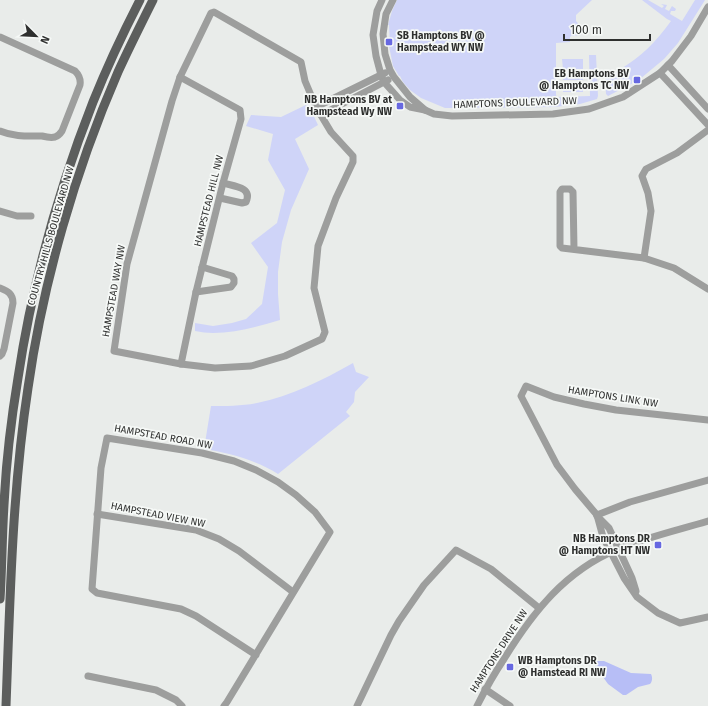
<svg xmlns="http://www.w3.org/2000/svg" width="708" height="706" font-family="'Fira Sans',sans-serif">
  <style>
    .green { fill: #cfd4f8 }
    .water { fill: #b7bef6 }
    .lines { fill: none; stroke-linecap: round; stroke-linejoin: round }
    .minor { stroke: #9d9e9d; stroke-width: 7 }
    .major { stroke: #5c5e5d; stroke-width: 9 }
    .poi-dot { fill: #6768e1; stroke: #f6f9f7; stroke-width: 1.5 }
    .labels { text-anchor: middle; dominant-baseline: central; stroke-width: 3.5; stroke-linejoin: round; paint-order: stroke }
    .poi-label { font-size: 10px; font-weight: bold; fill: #2e2f2e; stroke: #f6f9f7; text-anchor: end }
    .street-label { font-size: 10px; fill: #2e2f2e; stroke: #f6f9f7 }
  </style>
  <rect width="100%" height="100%" fill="#e9ecea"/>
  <g class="green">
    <path d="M397,0H592L576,15V21L583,29L581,35L571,36L570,37V42L556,43V95L557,97L590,96L589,55H596L598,96L597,99L580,104L554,107L445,108L421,98L410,90L403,82L400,76H399L393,66L389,46L390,45L389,25H388L392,11Z"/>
    <path d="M642,0H648L662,8L664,6L661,4L667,5L665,9L669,11L672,6L676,9L675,11H671L670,14L682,21L695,0H705L678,43L664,59L640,79L639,78L632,82L633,83L608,96L606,94L605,77C609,74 614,73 619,70C642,56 656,42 671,21L667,19Z"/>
    <path d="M562,59H583V69H563Z"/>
    <path d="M562,71H583V80H563Z"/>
    <rect x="563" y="83" width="20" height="9"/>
    <path d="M308,104L318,125L295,139L309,169L291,210L282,242L278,272V294L280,320C259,326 236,333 213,333C207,333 201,332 195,331V323L213,326L232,323L246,319L262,304L268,267L251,243L277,223L285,190L268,160L273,134L246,126L251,115L281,117Z"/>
    <path d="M353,363L356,372L369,377L355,392L354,402L346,412L350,416L278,474C256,460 229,453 204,449L211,406C226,406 242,406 257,403C291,396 323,380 353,363Z"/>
  </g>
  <path class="water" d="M597,661H604L631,673L651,674C653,678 652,682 650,684L638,687L626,695H623L608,684L603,677L600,676L596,669L595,666Z"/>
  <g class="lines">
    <g class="minor">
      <path d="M382,0L377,11L373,35L376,56L381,75L384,82L400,100L410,107L425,110L434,114L452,116L553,114L589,109L623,97L660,73L672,61L691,36L708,7"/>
      <path d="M393,0L386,14L383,34L385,54L390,70L394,77L410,97L425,110"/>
      <path d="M214,12L301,62L305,81L316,107L331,132L353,156V162L336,198L318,246L314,288L325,332L322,339L285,356L251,366L215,368L181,364L114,351L127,264L172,101L180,77L211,13Z"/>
      <path d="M0,37L75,71C79,75 81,79 80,85L62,131C60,134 58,136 55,137C51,138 46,137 42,136C27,136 14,137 0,131"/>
      <path d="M668,65L708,109"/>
      <path d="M660,73L708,125"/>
      <path d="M180,77L240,110L241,119L223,183L196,292L181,364"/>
      <path d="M316,107L385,73"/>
      <path d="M321,115L388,80"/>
      <path d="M220,198L242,203L246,202C253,187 233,186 223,183"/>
      <path d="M0,211L17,216H31"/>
      <path d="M574,249L573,192L570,189H562L560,192V246L562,248L644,258L674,268L708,289"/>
      <path d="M644,258L651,211L648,193L642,176L646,169L677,153L708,130"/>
      <path d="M0,288C8,291 13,294 13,303L4,349L2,354L0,356"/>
      <path d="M196,292L231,287L234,283V279L232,276L202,267"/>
      <path d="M708,420L616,410L584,404L554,397L526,386L521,396L557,465L575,489L597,515L630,502L708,480"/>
      <path d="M97,514L196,530L219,539L239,551L293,592"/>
      <path d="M597,515L603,537L624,578L637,597L658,613L680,623L708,617"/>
      <path d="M597,516L609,528L632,578L636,591"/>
      <path d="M88,676L156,690L176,700L182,706"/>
      <path d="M485,689L510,706"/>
      <path d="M224,706L227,702L330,532L315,512L296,495L278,482L256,470L234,461L202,453L107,438L101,468L92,589L97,593L181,609L196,616L256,655"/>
      <path d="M357,706L391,635L399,621L424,585L456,550L491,569L539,608"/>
      <path d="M477,706C485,690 494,674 504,659C533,612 565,571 618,549C647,537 678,530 708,521"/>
    </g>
    <g class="major">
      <path d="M0,599C2,568 2,537 4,505C6,463 11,420 18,378C32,284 58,191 93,102C107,67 123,33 140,0"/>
      <path d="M6,706C10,600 12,493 28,388C43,282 75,171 118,72C129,48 141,24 153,0"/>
    </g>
  </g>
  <g class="poi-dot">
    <rect x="385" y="38" width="8" height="8" rx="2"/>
    <rect x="633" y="76" width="8" height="8" rx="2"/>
    <rect x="396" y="102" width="8" height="8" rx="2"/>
    <rect x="654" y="541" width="8" height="8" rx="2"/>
    <rect x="506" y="663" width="8" height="8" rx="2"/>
  </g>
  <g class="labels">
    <g class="poi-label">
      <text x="397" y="36" text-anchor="start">SB Hamptons BV @<tspan x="397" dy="12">Hampstead WY NW</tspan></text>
      <text x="629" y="74">EB Hamptons BV<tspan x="629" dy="12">@ Hamptons TC NW</tspan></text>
      <text x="392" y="100">NB Hamptons BV at<tspan x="392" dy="12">Hampstead Wy NW</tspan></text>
      <text x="650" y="539">NB Hamptons DR<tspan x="650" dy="12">@ Hamptons HT NW</tspan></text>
      <text x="518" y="661" text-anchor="start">WB Hamptons DR<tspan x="518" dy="12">@ Hamstead RI NW</tspan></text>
    </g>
    <g class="street-label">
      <text transform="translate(515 103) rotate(-2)">HAMPTONS BOULEVARD NW</text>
      <text transform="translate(209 201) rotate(-76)">HAMPSTEAD HILL NW</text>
      <text transform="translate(51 236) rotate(-74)">COUNTRY HILLS BOULEVARD NW</text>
      <text transform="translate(114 291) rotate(-80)">HAMPSTEAD WAY NW</text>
      <text transform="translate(613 397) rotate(9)">HAMPTONS LINK NW</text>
      <text transform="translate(163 437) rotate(10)">HAMPSTEAD ROAD NW</text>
      <text transform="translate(158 515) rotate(11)">HAMPSTEAD VIEW NW</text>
      <text transform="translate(499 651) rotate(-57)">HAMPTONS DRIVE NW</text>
    </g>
  </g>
  <g transform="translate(36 36) rotate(114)" stroke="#f6f9f7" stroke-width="3" paint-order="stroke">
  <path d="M0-3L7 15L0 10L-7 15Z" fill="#2e2f2e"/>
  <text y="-6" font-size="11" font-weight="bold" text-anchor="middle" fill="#2e2f2e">N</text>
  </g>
  <path d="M564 34v6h86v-6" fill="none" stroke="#2e2f2e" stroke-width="2"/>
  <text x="570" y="34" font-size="12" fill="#2e2f2e" stroke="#f6f9f7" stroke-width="3" paint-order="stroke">100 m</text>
</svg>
